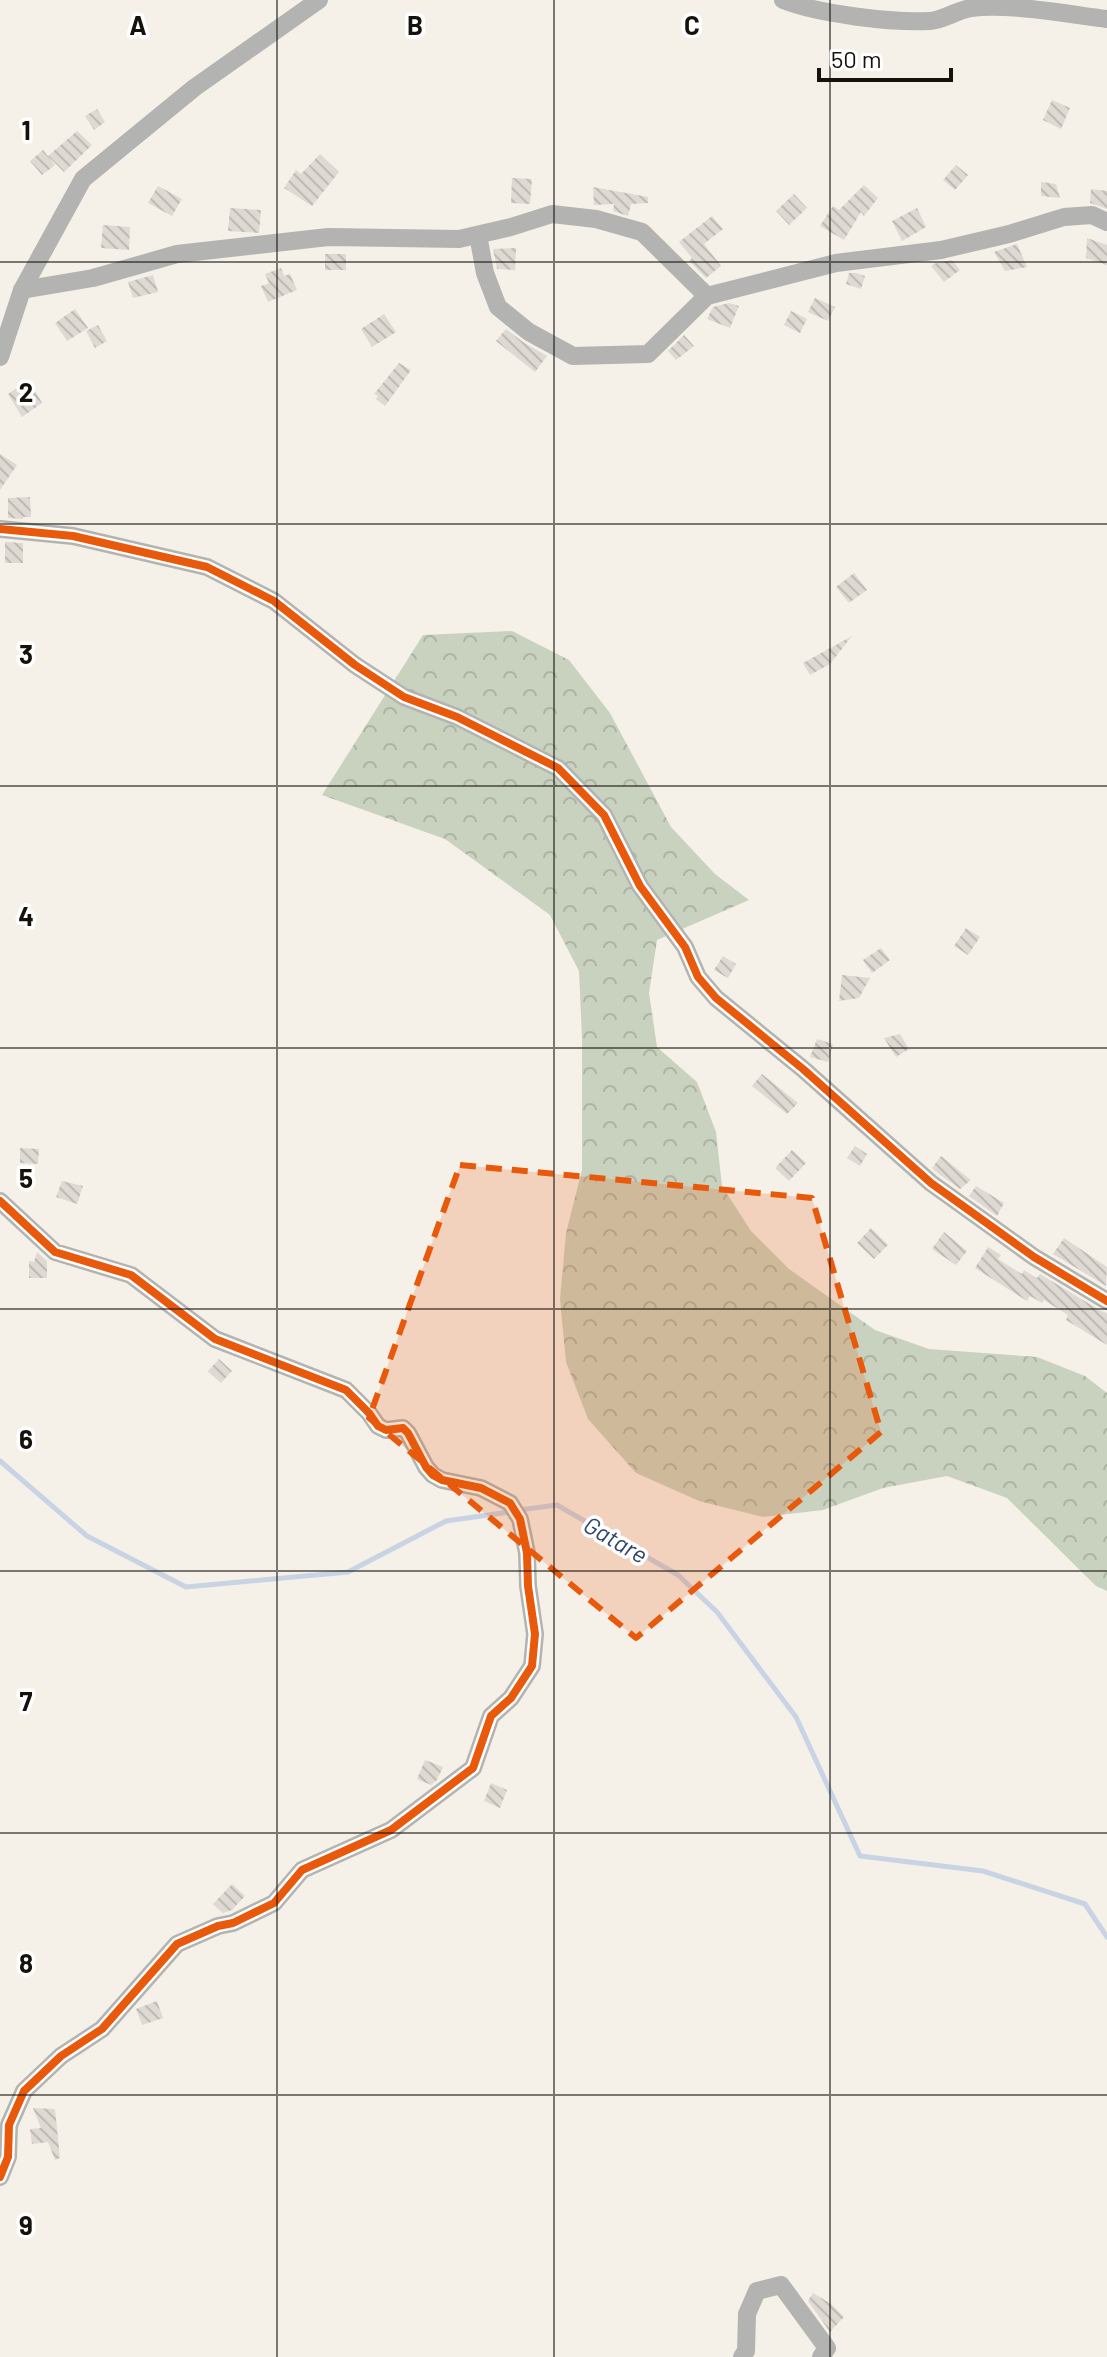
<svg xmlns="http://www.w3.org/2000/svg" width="1107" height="2357" font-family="Barlow,sans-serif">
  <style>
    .forest { fill: url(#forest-crowns) }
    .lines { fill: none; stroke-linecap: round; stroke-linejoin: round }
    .stream { stroke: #c8d3e4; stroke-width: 5 }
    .building { fill: url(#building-back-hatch) }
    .minor { stroke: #b3b3b2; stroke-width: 18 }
    .cycleway-casing { stroke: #fff; stroke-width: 13 }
    .cycleway { stroke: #e8590c; stroke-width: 8 }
    .marked { fill: #e8590c; fill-opacity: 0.2; stroke: #e8590c; stroke-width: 6; stroke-dasharray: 16 10; stroke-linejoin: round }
    .grid { fill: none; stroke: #15120d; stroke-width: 2; stroke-opacity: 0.55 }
    .labels { text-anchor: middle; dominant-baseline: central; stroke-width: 7; stroke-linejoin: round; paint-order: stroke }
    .water-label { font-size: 24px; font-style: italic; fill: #2d456c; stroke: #fff }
    .grid-label { font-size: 26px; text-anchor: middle; font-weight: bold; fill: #15120d; stroke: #fff; stroke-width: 7; stroke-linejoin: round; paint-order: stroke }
  </style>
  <defs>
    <pattern id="forest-crowns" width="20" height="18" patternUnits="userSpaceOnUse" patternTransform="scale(2)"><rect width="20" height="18" fill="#c9d2bf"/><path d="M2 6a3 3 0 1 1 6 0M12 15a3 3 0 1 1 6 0" fill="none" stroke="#acb3a3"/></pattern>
    <pattern id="building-back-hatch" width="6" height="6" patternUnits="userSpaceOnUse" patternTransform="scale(2)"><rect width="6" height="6" fill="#dedad3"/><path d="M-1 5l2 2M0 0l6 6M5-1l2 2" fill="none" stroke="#bebab4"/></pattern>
  </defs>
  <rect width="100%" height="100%" fill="#f5f1e9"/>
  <path class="forest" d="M512,631L569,660L610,713L671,827L715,874L749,900L657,940L649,993L657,1047L697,1082L716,1132L722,1186L751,1231L789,1269L875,1330L929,1349L1037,1357L1085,1376L1107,1393V1591L1096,1586L1007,1498L947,1476L883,1488L823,1510L763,1517L699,1501L636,1473L588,1419L566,1362L560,1299L566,1233L582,1170V1038L579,971L550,915L445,839L322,795L423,635Z"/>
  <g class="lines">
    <g class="stream">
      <path d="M0,1461L87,1536L186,1587L348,1572L446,1521L509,1512"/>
      <path d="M519,1510L557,1505L678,1575L717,1612L796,1717L860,1856L983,1871L1085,1904L1107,1937"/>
    </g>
  </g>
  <g class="building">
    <path d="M1052,100L1070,108L1061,129L1043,120Z"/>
    <path d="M97,109L105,122L94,130L85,116Z"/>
    <path d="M77,131L92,145L64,172L48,156Z"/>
    <path d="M43,150L55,165L42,175L30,161Z"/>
    <path d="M320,154L339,172L312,206L284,188L296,170L301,174Z"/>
    <path d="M956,165L968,175L955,190L943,180Z"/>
    <path d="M512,178L532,179L530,204L511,203Z"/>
    <path d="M1041,182L1056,184L1060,198L1041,196Z"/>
    <path d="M864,185L878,198L864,216L861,212L844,240L820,226L833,206L839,210Z"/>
    <path d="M158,186L182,199L172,216L148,203Z"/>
    <path d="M593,187L648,197V203L631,204L628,216L613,211L614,204L594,205Z"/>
    <path d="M1091,189L1107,191V209L1090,203Z"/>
    <path d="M794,194L807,208L789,225L776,211Z"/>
    <path d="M230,208L261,210L259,233L228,231Z"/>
    <path d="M917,208L926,227L902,241L892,221Z"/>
    <path d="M712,216L723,229L704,244L721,266L706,278L689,261L692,258L679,242Z"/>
    <path d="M103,225L130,227L129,250L101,248Z"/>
    <path d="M1087,238L1107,245V265L1086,258Z"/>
    <path d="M1017,244L1027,267L1005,271L994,252Z"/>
    <path d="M516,248L515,270L497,269L493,249Z"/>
    <rect x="325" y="254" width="21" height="16"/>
    <path d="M952,260L960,270L944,282L931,266L936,263Z"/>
    <path d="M281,268L284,276L290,274L297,290L268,302L261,286L269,283L265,274Z"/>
    <path d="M849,273H856L865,276L861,289L846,284Z"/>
    <path d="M153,275L158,292L133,298L128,282Z"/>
    <path d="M815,298L835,307L828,321L808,312Z"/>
    <path d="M729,303L739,306L730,328L707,319L713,307Z"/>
    <path d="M75,309L88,328L67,341L55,323Z"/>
    <path d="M791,311L807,319L800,333L784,325Z"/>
    <path d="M384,314L396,332L372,347L361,329Z"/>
    <path d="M98,325L107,341L95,348L86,331Z"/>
    <path d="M506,329L523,342L547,356L535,372L496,341Z"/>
    <path d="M684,335L694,346L676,360L668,351Z"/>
    <path d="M399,363L411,370L385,406L376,399L378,396L374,394Z"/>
    <path d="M29,380L42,403L22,417L8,394Z"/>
    <path d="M0,454L17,465L0,490Z"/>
    <path d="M30,497L31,517H23V519L8,518V498Z"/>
    <path d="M5,542L23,543V563H5Z"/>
    <path d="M854,573L867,590L849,603L836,587Z"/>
    <path d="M852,636L830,664L810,675L803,663Z"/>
    <path d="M966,928L980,937L968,955L954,946Z"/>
    <path d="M881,948L890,960L872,973L863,960Z"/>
    <path d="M723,956L736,964L728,978L714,970Z"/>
    <path d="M842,975L870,978L859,998L839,1001Z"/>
    <path d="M900,1034L909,1049L896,1057L884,1038Z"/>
    <path d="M817,1039L833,1044L828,1062L810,1057Z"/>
    <path d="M762,1074L798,1103L787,1114L752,1086Z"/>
    <path d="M855,1146L867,1154L860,1166L847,1158Z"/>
    <path d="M20,1148L39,1149L38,1164L20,1163Z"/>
    <path d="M792,1150L806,1163L789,1181L775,1168Z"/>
    <path d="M941,1156L971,1180L960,1189L939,1174L932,1168Z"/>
    <path d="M62,1181L83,1186L77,1204L56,1197Z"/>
    <path d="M976,1186L1004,1203L997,1216L969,1196Z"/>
    <path d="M871,1228L888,1245L874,1259L857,1243Z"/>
    <path d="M944,1232L967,1251L956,1265L932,1249Z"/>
    <path d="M1064,1238L1107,1267L1106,1286L1053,1254Z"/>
    <path d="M988,1247L1001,1255L998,1259L1022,1274L1024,1270L1037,1278L1040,1274L1101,1311L1107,1313V1345L1066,1320L1068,1315L1044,1300L1042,1303L1030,1296L1027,1301L975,1268Z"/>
    <path d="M37,1252L47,1261V1278H29V1261L34,1262Z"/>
    <path d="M219,1359L232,1371L221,1383L208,1371Z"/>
    <path d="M425,1760L443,1767L437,1780L431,1785L417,1779Z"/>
    <path d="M491,1783L507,1790L500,1808L484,1801Z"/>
    <path d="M232,1884L245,1896L232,1910L223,1913L213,1904Z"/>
    <path d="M157,2001L163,2018L142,2025L136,2009Z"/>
    <path d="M33,2108L55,2109L60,2158L55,2160L48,2142L32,2144L30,2129L41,2128Z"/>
    <path d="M813,2293L831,2304L844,2317L830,2332L808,2301Z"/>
  </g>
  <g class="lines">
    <g class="minor">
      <path d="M783,0C818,14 892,23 930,21C944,20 957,10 971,8C1009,3 1067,14 1107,19"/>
      <path d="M478,235L485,273L498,307L529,332L573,356L648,354L707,296L836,263L941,250L1009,234L1064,217L1092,215L1107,222"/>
      <path d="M22,290L93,278L177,254L328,237L459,239L511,227L552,214L596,219L642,232L707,296"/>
      <path d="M0,357L22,290L83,179L194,88L319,0"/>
      <path d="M0,529L73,536L207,567L274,601L355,665L404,697L457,717L558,768L604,815L640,886L685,947L698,977L716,998L803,1069L931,1183L1034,1257L1107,1301"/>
      <path d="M0,1201L55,1252L131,1275L215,1339L346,1390L369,1413L378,1426L386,1430L403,1428L408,1433L426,1467L433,1475L442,1480L481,1488L510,1503L520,1519L527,1553L528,1586L535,1634L532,1666L511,1698L491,1716L473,1768L391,1830L302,1870L274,1903L233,1923L218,1926L177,1944L102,2029L61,2056L24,2091L9,2125L8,2157L0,2177"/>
      <path d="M742,2357L746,2351L747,2314L757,2291L781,2285L827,2348L821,2357"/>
    </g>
    <g class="cycleway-casing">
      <g id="cycleway">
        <path d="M0,529L73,536L207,567L274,601L355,665L404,697L457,717L558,768L604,815L640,886L685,947L698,977L716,998L803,1069L931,1183L1034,1257L1107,1301"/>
        <path d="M0,1201L55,1252L131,1275L215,1339L346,1390L369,1413L378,1426L386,1430L403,1428L408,1433L426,1467L433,1475L442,1480L481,1488L510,1503L520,1519L527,1553L528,1586L535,1634L532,1666L511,1698L491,1716L473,1768L391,1830L302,1870L274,1903L233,1923L218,1926L177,1944L102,2029L61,2056L24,2091L9,2125L8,2157L0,2177"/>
      </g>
    </g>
    <use href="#cycleway" class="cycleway"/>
  </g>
  <path class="marked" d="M460,1165L812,1198L881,1432L636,1638L369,1418Z"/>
  <path class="grid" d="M277,0V2357M554,0V2357M830,0V2357M0,262H1107M0,524H1107M0,786H1107M0,1048H1107M0,1309H1107M0,1571H1107M0,1833H1107M0,2095H1107"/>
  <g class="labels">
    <g class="water-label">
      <text transform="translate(616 1539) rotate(30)">Gatare</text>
    </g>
  </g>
  <g class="grid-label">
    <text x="138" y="35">A</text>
    <text x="415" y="35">B</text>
    <text x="692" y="35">C</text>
    <text x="26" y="140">1</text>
    <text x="26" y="402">2</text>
    <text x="26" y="664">3</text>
    <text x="26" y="926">4</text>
    <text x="26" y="1188">5</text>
    <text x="26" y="1449">6</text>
    <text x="26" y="1711">7</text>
    <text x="26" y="1973">8</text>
    <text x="26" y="2235">9</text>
  </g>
  <path d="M819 68v12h132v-12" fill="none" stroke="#15120d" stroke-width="4"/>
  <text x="831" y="68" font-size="24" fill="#15120d" stroke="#ffffff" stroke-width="6" paint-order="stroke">50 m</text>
</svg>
